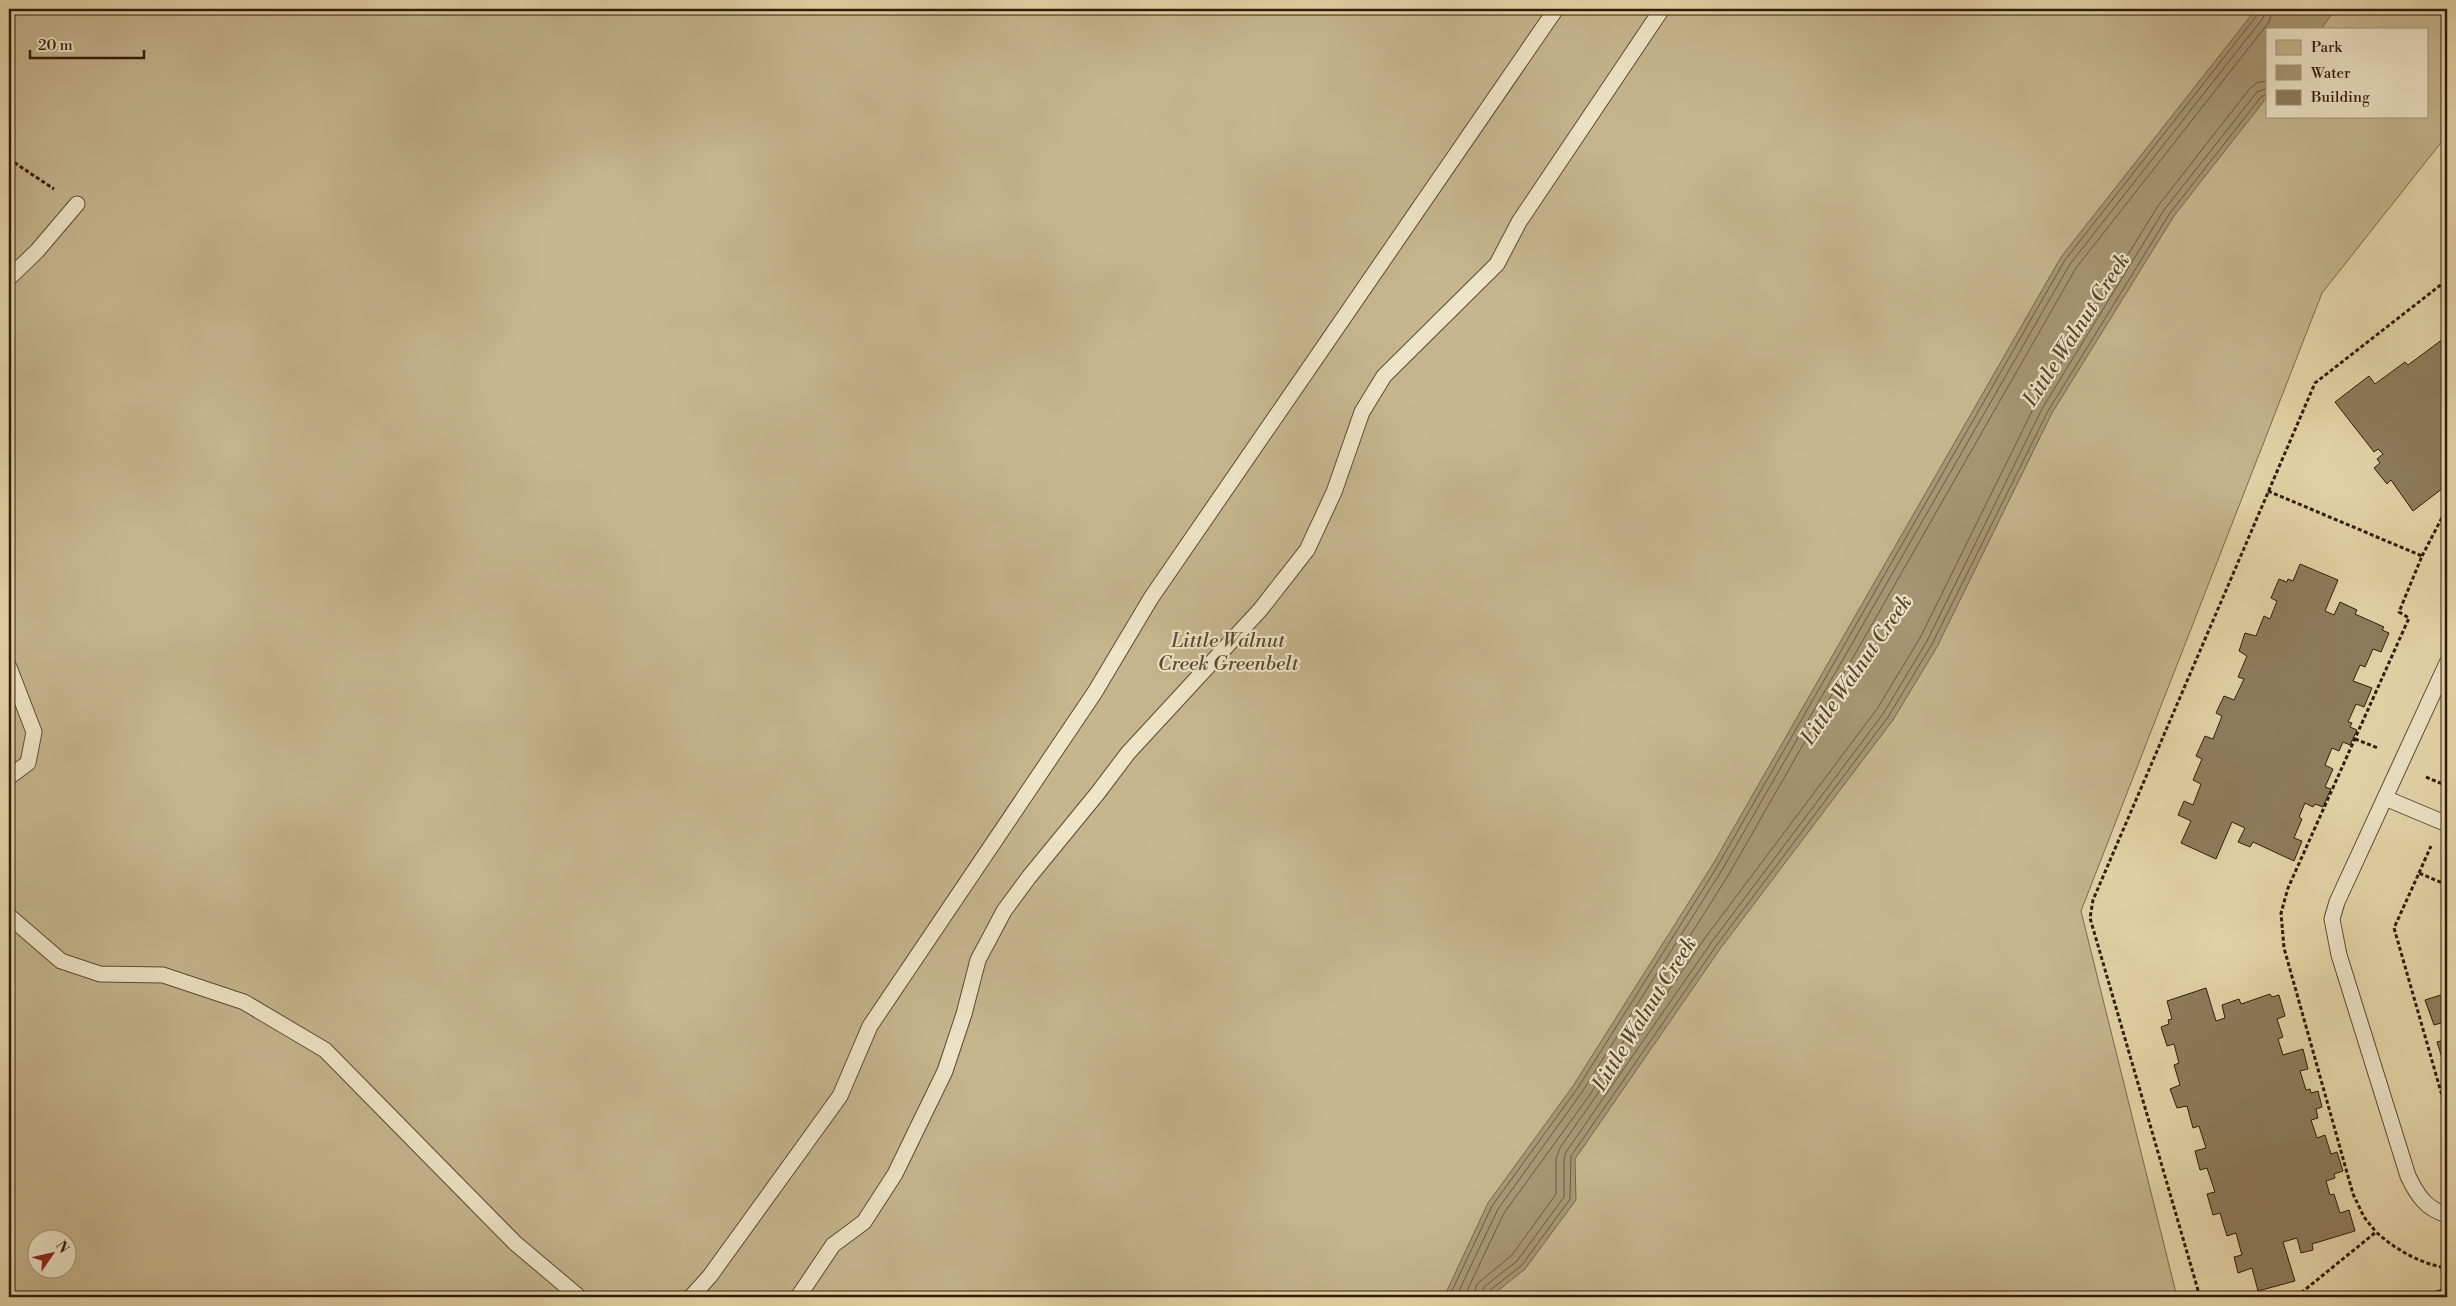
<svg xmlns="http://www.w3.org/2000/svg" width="2456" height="1306" font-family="'Libre Bodoni',serif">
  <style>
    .green { fill: #c6b68e; stroke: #7b694d; fill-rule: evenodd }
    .water { fill: #a79774; stroke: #77664a }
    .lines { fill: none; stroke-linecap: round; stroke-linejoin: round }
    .shore { stroke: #6c5a40; stroke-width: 1 }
    .building { fill: #8e7d5e; stroke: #301c0c }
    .service-casing { stroke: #5d4a33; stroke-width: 17 }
    .path { stroke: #301c0c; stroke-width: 3; stroke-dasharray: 4 2.5; stroke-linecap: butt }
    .service { stroke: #eee4c7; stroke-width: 15 }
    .labels { text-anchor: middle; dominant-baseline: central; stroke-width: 4.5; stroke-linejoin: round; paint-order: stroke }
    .park-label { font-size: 20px; font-style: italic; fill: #5d4a33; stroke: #eee4c7 }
    .water-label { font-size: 21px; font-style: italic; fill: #5a4730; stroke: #eee4c7 }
  </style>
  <rect width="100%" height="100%" fill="#e5d6a9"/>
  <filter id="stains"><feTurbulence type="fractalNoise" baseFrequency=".004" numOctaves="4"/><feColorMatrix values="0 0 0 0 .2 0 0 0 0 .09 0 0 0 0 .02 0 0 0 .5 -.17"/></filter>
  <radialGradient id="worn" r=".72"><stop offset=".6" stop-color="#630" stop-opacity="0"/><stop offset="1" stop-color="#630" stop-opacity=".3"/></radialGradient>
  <path class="green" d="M9,9H2447V135L2322,293L2081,911L2177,1297H9ZM2267,29H2427V116H2267ZM38,1238H68V1268H38Z"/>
  <path class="water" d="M2256,9H2336L2321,29H2267V97L2174,216L2052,413L1937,647L1893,720L1720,949L1575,1159L1576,1200L1525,1269L1490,1297H1444L1488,1203L1573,1086L1713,864L2061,257Z"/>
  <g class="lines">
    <g class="shore">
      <path d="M1449,1297L1492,1206L1577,1089L1717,867L2065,260L2258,14L2259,9"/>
      <path d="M1456,1297L1498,1209L1582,1092L1722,870L2070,264L2263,18L2266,9"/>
      <path d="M1464,1297L1504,1213L1589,1096L1729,874L2076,268L2269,22L2273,9"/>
      <path d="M1473,1297L1477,1284L1512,1255L1556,1194V1158L1560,1148L1705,938L1877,709L1920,638L2036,403L2158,206L2251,87L2259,82L2267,81"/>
      <path d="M1481,1297L1484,1287L1517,1261L1564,1197V1159L1566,1152L1711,943L1883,714L1927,641L2043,407L2164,210L2257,92L2267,88"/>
      <path d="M1487,1297L1489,1291L1522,1265L1570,1199L1571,1156L1716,946L1888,717L1932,644L2048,411L2170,213L2261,97L2267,94"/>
    </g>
  </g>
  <g class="building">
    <path d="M2447,336V473L2445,475L2447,478V485L2413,511L2391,480L2387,484L2374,468L2380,463L2377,459L2383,454L2378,449L2374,452L2335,402L2369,376L2375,384L2405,362L2408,365Z"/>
    <path d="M2300,564L2338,580L2325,611L2334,615L2340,602L2357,610L2355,614L2384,627L2382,630L2389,633L2381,652L2373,649L2365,667L2360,665L2353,681L2372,688L2364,707L2356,704L2348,722L2352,723L2350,727L2357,730L2350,745L2343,742L2339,751L2332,748L2325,765L2333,769L2325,787L2331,789L2323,807L2315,804L2313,807L2305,803L2299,817L2302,819L2294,838L2302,841L2294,861L2253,842L2250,847L2238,842L2245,828L2232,822L2216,859L2181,843L2191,821L2178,815L2184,801L2193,805L2201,784L2193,780L2202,759L2196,756L2205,736L2213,739L2222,716L2216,713L2224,696L2234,700L2244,679L2238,677L2247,656L2239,651L2245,633L2256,636L2264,616L2270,619L2277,601L2271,598L2279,579L2287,582L2288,579L2293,581Z"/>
    <path d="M2206,988L2216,1021L2225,1018L2222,1005L2239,999L2241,1004L2270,994L2272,997L2279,995L2285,1016L2277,1019L2283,1037L2278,1039L2283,1055L2303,1049L2308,1069L2300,1071L2306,1090L2310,1089L2311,1093L2318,1091L2322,1107L2316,1109L2318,1118L2311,1120L2317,1138L2325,1135L2331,1154L2337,1152L2343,1171L2334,1174L2335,1178L2326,1181L2330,1195L2334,1194L2340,1213L2349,1210L2355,1231L2312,1244L2313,1250L2301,1253L2297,1238L2283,1242L2295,1281L2258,1291L2252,1268L2238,1273L2234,1257L2242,1255L2236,1233L2227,1236L2220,1213L2213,1215L2207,1194L2215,1192L2207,1168L2200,1170L2195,1151L2206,1148L2199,1126L2193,1128L2187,1106L2177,1108L2170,1089L2180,1085L2174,1065L2179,1063L2174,1044L2167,1046L2161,1027L2169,1024L2168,1020L2172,1019L2167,1001Z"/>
    <path d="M2447,993V1039L2441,1023L2434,1025L2425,1000Z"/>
    <path d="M2447,1039V1067H2445L2437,1042Z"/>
    <path d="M2447,1288V1297H2423L2422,1295Z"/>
  </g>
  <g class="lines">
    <g class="service-casing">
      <g id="service">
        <path d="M9,278L37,251L77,204"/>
        <path d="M2447,663L2337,902L2332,919L2339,955L2408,1176C2417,1195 2426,1209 2447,1215"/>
        <path d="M9,667L34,732L28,763L9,777"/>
        <path d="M2385,798L2447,824"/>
        <path d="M9,916L61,961L100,974L163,975L244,1002L325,1050L515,1243L579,1297"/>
        <path d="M691,1297L710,1276L840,1096L870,1026L1095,692L1151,598L1556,9"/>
        <path d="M798,1297L833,1245L864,1222L895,1174L945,1071L964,1014L978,960L1004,911L1029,877L1097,794L1128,753L1260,610L1307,550L1334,492L1362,412L1384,376L1497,264L1519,222L1662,9"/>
      </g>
    </g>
    <g class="path">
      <path d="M9,159L54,189"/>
      <path d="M2268,491L2422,556L2399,612L2409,618L2288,888L2281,913L2284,948L2353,1194L2364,1217L2376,1232"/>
      <path d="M2422,556L2447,508"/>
      <path d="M2355,739L2378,748"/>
      <path d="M2426,777L2447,786"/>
      <path d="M2419,873L2431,846"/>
      <path d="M2447,885L2419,873L2394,928L2447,1113"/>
      <path d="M2200,1297L2090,918L2093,900L2315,383L2447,280"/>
      <path d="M2296,1297L2376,1232C2396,1250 2421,1264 2447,1268"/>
    </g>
    <use href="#service" class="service"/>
  </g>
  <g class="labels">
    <g class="park-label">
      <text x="1228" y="641">Little Walnut<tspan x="1228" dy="23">Creek Greenbelt</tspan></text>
    </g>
    <g class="water-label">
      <text transform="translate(2077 330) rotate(-57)">Little Walnut Creek</text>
      <text transform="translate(1857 670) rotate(-55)">Little Walnut Creek</text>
      <text transform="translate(1645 1014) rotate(-58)">Little Walnut Creek</text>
    </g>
  </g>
  <rect width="2456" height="1306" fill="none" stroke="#e5d6a9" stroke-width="30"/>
  <rect x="10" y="10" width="2436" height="1286" fill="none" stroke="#301c0c" stroke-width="2.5"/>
  <rect x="15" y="15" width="2426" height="1276" fill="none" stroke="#301c0c"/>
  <rect x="2266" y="28" width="162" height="90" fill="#eee4c7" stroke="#a2947c"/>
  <rect x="2276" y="40" width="25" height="15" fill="#c6b68e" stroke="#a2947c"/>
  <text x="2311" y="52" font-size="15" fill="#301c0c">Park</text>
  <rect x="2276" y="65" width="25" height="15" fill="#a79774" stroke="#a2947c"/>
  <text x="2311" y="78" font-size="15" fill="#301c0c">Water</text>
  <rect x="2276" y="90" width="25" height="15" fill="#8e7d5e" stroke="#a2947c"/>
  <text x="2311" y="102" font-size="15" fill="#301c0c">Building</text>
  <g transform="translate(52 1254) rotate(56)"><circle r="24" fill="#eee4c7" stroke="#a2947c"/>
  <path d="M0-4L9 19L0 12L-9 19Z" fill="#8f2418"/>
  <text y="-8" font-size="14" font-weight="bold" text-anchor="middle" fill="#301c0c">N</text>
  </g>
  <path d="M30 50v8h114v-8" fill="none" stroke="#301c0c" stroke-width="2.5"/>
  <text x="38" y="50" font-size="15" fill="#301c0c" stroke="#eee4c7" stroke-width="4" paint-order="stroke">20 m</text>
  <rect width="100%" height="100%" filter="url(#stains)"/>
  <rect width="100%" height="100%" fill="url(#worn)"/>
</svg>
